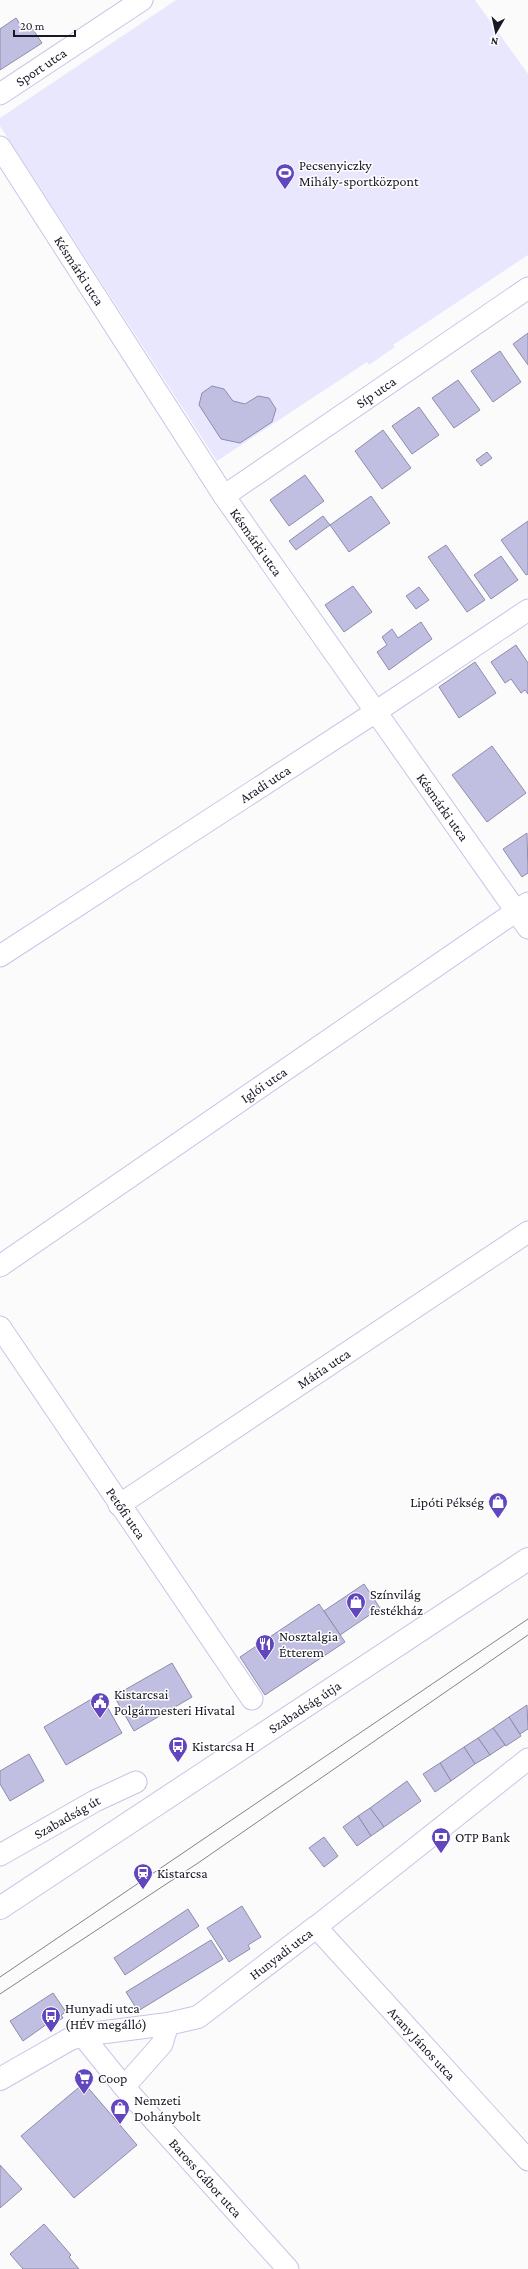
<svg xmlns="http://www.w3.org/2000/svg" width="528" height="2269" font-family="'Crimson Pro',serif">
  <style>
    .green { fill: #e9e7fd }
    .building { fill: #c1bfe1; stroke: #8e8cac }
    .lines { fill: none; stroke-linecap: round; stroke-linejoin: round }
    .minor-casing { stroke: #c7c5e7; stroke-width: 23 }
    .tertiary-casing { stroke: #c7c5e7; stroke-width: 24 }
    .primary-casing { stroke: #c7c5e7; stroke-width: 24 }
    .minor { stroke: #fff; stroke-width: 21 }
    .tertiary { stroke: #fff; stroke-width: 22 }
    .primary { stroke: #fff; stroke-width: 22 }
    .tram { stroke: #848389; stroke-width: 1 }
    .labels { text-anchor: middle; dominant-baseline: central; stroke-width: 3; stroke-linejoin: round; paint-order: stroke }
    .street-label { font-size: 14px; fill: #1a1825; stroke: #fff }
    .poi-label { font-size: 14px; fill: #1a1825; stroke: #fff; text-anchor: start }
  </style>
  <rect width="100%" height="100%" fill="#fbfbfb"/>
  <path class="green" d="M176,0H475L528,74V255L393,345L395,347L369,365L367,362L217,461L0,126V118Z"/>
  <g class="building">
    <path d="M16,18L23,29L30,25L42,43L0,70V29Z"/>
    <path d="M528,333V365L513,344Z"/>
    <path d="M500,351L521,382L493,402L471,371Z"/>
    <path d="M458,380L480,410L454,428L432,398Z"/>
    <path d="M212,386L224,389L233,401L245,404L258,396L269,398L276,409L272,422L240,443L221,439L199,405L202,393Z"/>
    <path d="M419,407L439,435L412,454L392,426Z"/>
    <path d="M383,430L411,468L382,489L355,451Z"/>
    <path d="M487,452L492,458L481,466L476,460Z"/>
    <path d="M305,475L324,501L289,526L270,500Z"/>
    <path d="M371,496L390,523L349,552L330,525Z"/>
    <path d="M323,516L330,525L296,550L289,541Z"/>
    <path d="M528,521V574L526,575L501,540Z"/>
    <path d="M446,545L485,600L467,612L428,557Z"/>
    <path d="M501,556L518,580L491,599L474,575Z"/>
    <path d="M353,586L372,612L344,632L325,605Z"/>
    <path d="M419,587L429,600L416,609L406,596Z"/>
    <path d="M421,622L432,639L389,670L377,652L387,645L382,637L392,629L398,638Z"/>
    <path d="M516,645L528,663V694L525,690L521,693L511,679L505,683L491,662Z"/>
    <path d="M475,662L496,693L459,718L439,687Z"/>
    <path d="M492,746L526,793L487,822L452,775Z"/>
    <path d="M527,833L528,873L522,877L503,849Z"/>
    <path d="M364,1584L380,1608L340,1635L324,1611Z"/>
    <path d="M319,1604L345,1642L265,1695L240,1657Z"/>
    <path d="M172,1663L192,1697L134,1731L114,1696Z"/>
    <path d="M100,1694L122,1733L66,1765L44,1727Z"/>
    <path d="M527,1705L528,1729L520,1734L509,1717Z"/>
    <path d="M509,1717L521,1736L506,1746L493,1728Z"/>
    <path d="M493,1728L505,1745L490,1755L478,1738Z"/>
    <path d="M478,1738L490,1755L475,1764L464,1747Z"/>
    <path d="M464,1747L475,1764L451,1781L440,1763Z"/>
    <path d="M29,1754L44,1781L10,1801L0,1784V1771Z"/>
    <path d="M440,1763L451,1781L435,1792L423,1774Z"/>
    <path d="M407,1781L421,1801L384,1827L370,1808Z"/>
    <path d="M370,1808L384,1827L371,1836L358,1816Z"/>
    <path d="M358,1816L371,1836L357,1846L343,1827Z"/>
    <path d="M324,1837L338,1856L324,1867L309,1848Z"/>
    <path d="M242,1906L261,1937L248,1945L250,1949L229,1962L207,1928Z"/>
    <path d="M188,1909L199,1926L125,1975L114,1958Z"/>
    <path d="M211,1940L223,1959L138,2011L126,1992Z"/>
    <path d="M53,1993L66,2012L61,2015L63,2018L49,2027L47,2024L23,2041L10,2021Z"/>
    <path d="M84,2083L137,2145L74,2198L21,2136Z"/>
    <path d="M0,2165L22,2189L0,2208Z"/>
    <path d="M44,2224L71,2255L69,2257L79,2269H23L10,2254Z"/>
  </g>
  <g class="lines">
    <g class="minor-casing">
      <g id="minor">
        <path id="s1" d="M0,94L142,0"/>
        <path id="s2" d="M0,147L224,496L528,928"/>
        <path id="s3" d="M224,496L528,288"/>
        <path id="s4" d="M0,956L377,711L528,610"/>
        <path id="s5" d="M0,1266L528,903"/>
        <path id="s6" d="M0,1327L252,1699"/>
        <path id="s7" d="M119,1505L528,1232"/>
        <path id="s8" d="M528,1759L316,1927L528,2160"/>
        <path id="s9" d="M0,1855L95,1801L136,1782"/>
        <path id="s10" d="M82,2035L124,2087L288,2269"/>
        <path d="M124,2087L162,2044L168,2024"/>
      </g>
    </g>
    <g class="tertiary-casing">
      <g id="tertiary">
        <path id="s11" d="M0,2079L70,2039L82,2035L168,2024L198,2017L316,1927"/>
      </g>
    </g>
    <g class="primary-casing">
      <g id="primary">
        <path id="s12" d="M0,1908L528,1559"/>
      </g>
    </g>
    <use href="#minor" class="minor"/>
    <use href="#tertiary" class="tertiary"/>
    <use href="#primary" class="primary"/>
    <g class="tram">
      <path d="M0,1977L528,1619"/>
      <path d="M0,1994L198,1863L528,1635"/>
    </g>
  </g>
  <defs>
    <g id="stadium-pin" transform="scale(1)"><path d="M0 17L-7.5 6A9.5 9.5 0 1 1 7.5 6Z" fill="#6146be" stroke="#fff"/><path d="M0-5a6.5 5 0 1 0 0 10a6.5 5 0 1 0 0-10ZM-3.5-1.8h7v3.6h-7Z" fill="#fff"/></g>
    <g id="shop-pin" transform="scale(1)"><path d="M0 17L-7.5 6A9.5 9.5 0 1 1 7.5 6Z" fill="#6146be" stroke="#fff"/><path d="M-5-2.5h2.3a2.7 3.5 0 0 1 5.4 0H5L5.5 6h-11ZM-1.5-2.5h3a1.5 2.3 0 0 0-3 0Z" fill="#fff"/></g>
    <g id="restaurant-pin" transform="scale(1)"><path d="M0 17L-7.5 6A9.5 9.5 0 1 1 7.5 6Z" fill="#6146be" stroke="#fff"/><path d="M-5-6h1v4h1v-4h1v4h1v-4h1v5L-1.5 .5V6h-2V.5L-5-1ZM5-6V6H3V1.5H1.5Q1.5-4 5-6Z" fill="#fff"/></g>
    <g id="civic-pin" transform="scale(1)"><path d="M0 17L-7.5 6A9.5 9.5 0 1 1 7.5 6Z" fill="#6146be" stroke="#fff"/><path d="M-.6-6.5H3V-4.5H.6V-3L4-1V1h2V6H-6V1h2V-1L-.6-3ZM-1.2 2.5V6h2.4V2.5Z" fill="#fff"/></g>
    <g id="bus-pin" transform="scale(1)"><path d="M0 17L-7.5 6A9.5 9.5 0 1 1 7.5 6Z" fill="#6146be" stroke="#fff"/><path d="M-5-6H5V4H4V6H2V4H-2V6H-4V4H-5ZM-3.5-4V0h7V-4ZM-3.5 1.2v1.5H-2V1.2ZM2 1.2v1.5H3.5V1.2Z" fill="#fff"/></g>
    <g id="bank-pin" transform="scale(1)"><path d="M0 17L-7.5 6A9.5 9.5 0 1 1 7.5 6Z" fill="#6146be" stroke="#fff"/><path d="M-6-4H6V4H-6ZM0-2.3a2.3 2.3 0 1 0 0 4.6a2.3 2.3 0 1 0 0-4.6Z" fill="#fff"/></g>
    <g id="station-pin" transform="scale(1)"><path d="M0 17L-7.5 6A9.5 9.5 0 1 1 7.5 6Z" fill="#6146be" stroke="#fff"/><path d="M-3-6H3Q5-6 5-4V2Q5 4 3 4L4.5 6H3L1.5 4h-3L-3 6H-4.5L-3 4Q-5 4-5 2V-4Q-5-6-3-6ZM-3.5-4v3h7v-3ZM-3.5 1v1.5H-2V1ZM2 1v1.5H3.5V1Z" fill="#fff"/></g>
    <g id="supermarket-pin" transform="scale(1)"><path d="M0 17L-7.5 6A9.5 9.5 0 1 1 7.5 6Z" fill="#6146be" stroke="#fff"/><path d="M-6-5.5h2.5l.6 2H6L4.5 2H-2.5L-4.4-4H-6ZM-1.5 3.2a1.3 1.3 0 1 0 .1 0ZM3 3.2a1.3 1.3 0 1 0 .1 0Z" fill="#fff"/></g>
  </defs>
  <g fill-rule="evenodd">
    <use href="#stadium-pin" x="285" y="173"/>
    <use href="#shop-pin" x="498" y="1502"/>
    <use href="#shop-pin" x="356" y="1602"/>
    <use href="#restaurant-pin" x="265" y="1644"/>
    <use href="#civic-pin" x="100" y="1702"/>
    <use href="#bus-pin" x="178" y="1746"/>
    <use href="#bank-pin" x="441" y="1837"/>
    <use href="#station-pin" x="143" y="1873"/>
    <use href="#bus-pin" x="51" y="2016"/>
    <use href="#supermarket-pin" x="84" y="2078"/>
    <use href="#shop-pin" x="120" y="2108"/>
  </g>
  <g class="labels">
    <g class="street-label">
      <text stroke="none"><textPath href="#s1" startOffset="49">Sport utca</textPath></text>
      <text stroke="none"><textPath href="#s2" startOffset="147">Késmárki utca</textPath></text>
      <text stroke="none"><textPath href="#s3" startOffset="184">Síp utca</textPath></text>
      <text stroke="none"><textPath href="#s2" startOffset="471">Késmárki utca</textPath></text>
      <text stroke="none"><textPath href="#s4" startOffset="316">Aradi utca</textPath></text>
      <text stroke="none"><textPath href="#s2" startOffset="795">Késmárki utca</textPath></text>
      <text stroke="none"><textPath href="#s5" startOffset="320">Iglói utca</textPath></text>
      <text stroke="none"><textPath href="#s7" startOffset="246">Mária utca</textPath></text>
      <text stroke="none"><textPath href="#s6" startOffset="225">Petőfi utca</textPath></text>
      <text stroke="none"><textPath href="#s12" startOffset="365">Szabadság útja</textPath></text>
      <text stroke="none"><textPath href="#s9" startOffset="77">Szabadság út</textPath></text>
      <text stroke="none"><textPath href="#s11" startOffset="315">Hunyadi utca</textPath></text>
      <text stroke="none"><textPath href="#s8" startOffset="428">Arany János utca</textPath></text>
      <text stroke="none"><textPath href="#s10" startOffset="189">Baross Gábor utca</textPath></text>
    </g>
    <g class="poi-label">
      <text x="299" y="165">Pecsenyiczky<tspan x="299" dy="16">Mihály-sportközpont</tspan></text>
      <text x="484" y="1502" text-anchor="end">Lipóti Pékség</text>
      <text x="370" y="1594">Színvilág<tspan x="370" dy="16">festékház</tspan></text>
      <text x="279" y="1636">Nosztalgia<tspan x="279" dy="16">Étterem</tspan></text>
      <text x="114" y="1694">Kistarcsai<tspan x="114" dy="16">Polgármesteri Hivatal</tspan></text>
      <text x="192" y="1746">Kistarcsa H</text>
      <text x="455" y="1837">OTP Bank</text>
      <text x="157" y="1873">Kistarcsa</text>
      <text x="65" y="2008">Hunyadi utca<tspan x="65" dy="16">(HÉV megálló)</tspan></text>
      <text x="98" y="2078">Coop</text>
      <text x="134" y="2100">Nemzeti<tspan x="134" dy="16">Dohánybolt</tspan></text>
    </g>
  </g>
  <g transform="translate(496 32) rotate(189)" stroke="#ffffff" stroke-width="3" paint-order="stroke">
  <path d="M0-3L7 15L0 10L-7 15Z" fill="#1a1825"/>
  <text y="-6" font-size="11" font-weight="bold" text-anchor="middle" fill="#1a1825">N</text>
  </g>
  <path d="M14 30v6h61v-6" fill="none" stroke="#1a1825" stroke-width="2"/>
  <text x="20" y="30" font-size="12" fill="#1a1825" stroke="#ffffff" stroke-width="3" paint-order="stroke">20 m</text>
</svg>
